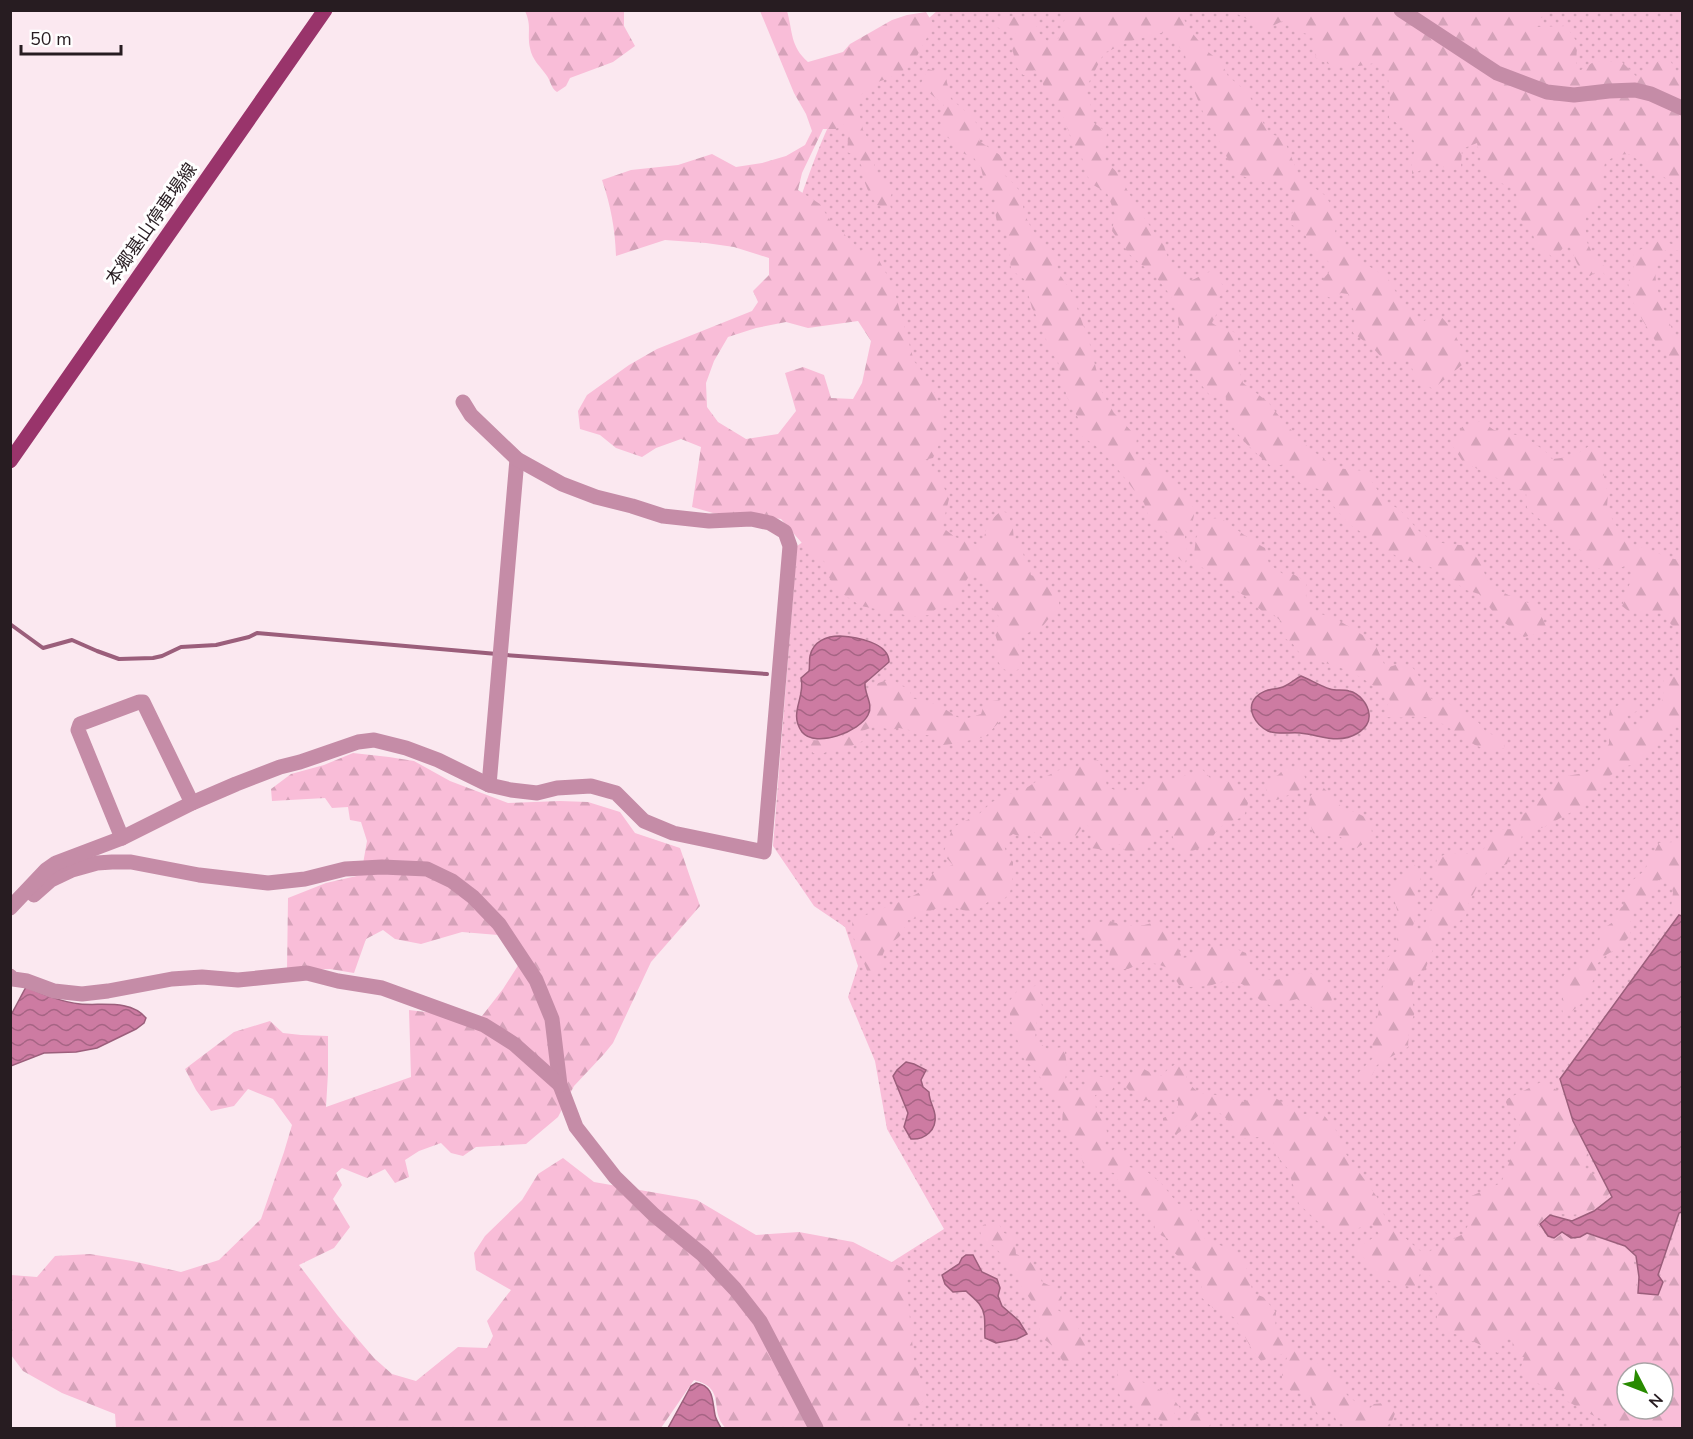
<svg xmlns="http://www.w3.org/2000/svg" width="1693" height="1439" font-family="'Nunito Sans','Noto Sans JP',sans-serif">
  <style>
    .grass { fill: url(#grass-dots); fill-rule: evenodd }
    .forest { fill: url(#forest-firs); fill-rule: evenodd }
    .water { fill: url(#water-waves); stroke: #9b5e7b; stroke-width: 1.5 }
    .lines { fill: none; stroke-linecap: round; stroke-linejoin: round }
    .stream { stroke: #9b5e7b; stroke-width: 4 }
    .minor { stroke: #c58ca7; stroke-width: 15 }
    .major { stroke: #99346b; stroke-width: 15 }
    .labels { text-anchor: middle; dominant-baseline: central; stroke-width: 6; stroke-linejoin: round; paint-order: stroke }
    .street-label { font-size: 18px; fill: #271c21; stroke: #fff }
  </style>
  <defs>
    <pattern id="grass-dots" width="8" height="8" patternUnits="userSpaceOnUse" patternTransform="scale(1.5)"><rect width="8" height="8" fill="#f9bdd8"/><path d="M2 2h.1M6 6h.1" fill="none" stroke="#d5a2b9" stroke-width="1.8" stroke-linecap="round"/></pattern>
    <pattern id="forest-firs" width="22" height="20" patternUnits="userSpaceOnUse" patternTransform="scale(1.5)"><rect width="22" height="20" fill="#f9bdd8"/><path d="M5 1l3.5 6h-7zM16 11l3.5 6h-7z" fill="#d5a2b9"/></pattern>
    <pattern id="water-waves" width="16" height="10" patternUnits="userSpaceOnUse" patternTransform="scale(1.5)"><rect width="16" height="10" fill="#cd7ba2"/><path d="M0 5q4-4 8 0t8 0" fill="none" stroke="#a66484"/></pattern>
  </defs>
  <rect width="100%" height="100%" fill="#fbe8f0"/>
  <path class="grass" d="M937,11H1682V1428H848L884,1267L944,1229L887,1129L875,1061L848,997L858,966L845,927L814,906L773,846L797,546L917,463L930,429L802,194C815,158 832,108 857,80ZM1627,1373H1663V1409H1627Z"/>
  <g class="forest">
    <path d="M525,11H624V26L635,46L613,62L570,78L566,86L557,92C551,88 551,82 547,76C541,67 532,60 530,48C527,33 532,26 525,11Z"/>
    <path d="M760,11H787C793,32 790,46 808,62L843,52L850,44L892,20L907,15L926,12L934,25L912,65L896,75L873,84L859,97V112L863,130L870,142L869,152L874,160V174L883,181L892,193L889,201L893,216L884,208L877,205L869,193L863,178L862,167L856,156L847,152L848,140L845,134V124L836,129H823L802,173L798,190L820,204L829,219L861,251L875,253L893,286L914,361L931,383L942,412L944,433L933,458L923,460L939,476L949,499L942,527L955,537L981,546C988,528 984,525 1001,511L1008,513L1013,529L1014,542L1021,548L1031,575L1043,580L1059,595V606L1042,627L1018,637L1020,657L1023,667L1011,673L1002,668L993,653L998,643L995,634L1000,618L988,602L990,587L984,578L969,576L960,591L959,605L936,609L929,615L915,617L861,606L838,591L827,574L824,561L808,550L781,519L739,513H713L692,507L701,447L681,439L656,448L642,457L616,448L600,435L580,429L578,411L587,395L629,365L657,349L752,311L758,302L753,291L769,275V258L734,247L706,243L665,240L616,256C615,228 611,207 602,180L631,170L678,165L712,154L736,167L762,163L786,156L805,145L812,131L806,114L794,93ZM858,321L871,341L862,383L853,399L831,398L824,375L803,367L785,373L796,411L778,434L746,439L718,422L707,407L706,383L714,361L728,337L756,328L786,322L808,328Z"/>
    <path d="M1067,11H1180L1189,29L1207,51L1221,62L1228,76L1248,93L1269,134L1283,137L1300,178L1326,196L1338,219L1335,232L1349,251L1365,264L1387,277L1405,307L1424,321L1438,313L1452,329L1468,360L1433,389L1416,379L1409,360L1383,359L1372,347L1353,333L1355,315L1348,294L1341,293L1333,299L1319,293L1324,278L1330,271L1328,261L1313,251L1308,245L1306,236L1301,230L1290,224L1296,195L1281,180L1259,182L1234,173L1218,138L1205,117L1187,74L1185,53L1165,32L1131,41L1104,53L1085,90L1092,109L1093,122L1107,133L1104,160L1117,172L1138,209L1164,246L1170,264L1186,283L1211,271L1227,290L1218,298L1219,309L1212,323L1220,328L1237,333L1240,355L1238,366L1243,383L1268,402L1286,425L1309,448L1336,468L1365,471L1384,500L1400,510L1419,531L1434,542L1468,546L1481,563L1489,586L1515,598L1537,606L1548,631L1524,637L1498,618L1479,594L1463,589L1453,578L1428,566L1399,558L1349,524L1335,508L1324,491L1300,483L1289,463L1272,467C1261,457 1241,441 1234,428C1228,417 1229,406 1225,395L1212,398L1190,371L1181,343L1178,319L1171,296L1155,276L1129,254L1112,231L1115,214L1107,193L1090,183L1082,158L1072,140L1060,109L1043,85L1042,78L1034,70L1031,75H1023L1017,68L1011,44L1016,34L996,27V19L1003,15L1030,19L1036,23L1038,32L1048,42L1059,38Z"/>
    <path d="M1231,11H1554L1537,20L1536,27L1566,26L1577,42L1576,71L1581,70L1595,61L1622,62L1637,77L1655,62L1670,60L1682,82V189L1629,154L1616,155L1605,163L1601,182V196C1588,209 1584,213 1586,232C1586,235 1586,239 1587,242C1589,247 1592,250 1592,256L1605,267L1611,276L1608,279L1602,271H1597L1590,276C1572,265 1578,258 1567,243L1554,259L1549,254L1536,245L1532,231L1524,225L1519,215L1516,190L1484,175L1477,143L1462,149L1461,167L1449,172L1437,161L1426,168L1412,174V159L1416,146L1409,131L1389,118L1390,97L1388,78L1375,63C1352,68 1337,70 1316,58L1313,36L1294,30L1285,20L1261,31L1249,20Z"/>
    <path d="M928,69L945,74L951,99L970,115L981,129L979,141L1003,157L1002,173C1010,180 1019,187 1022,198C1023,203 1023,208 1024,212C1030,229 1040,242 1055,252L1058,272L1071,291L1089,341L1102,392L1114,413L1137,437L1135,456C1156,466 1201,492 1193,520C1192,526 1186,531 1185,537C1185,541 1187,546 1187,551C1187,555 1186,560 1185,564L1169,550V534L1149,517L1144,503L1113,463L1096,446L1080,435L1078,418L1067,397L1061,376L1058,362L1050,350L1040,323L1032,308L1024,279L1011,270L1008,237L997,222L995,212V199L986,190L981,168L974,158L960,152L956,143L942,134L941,122L944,105L920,85Z"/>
    <path d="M1663,239L1671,244L1682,243V250H1665C1662,256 1658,262 1656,268C1652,283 1668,322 1676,336L1682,337V367L1670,358L1659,347L1637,311L1630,295L1628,283L1634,266L1633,253Z"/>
    <path d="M1481,421L1494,430L1525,437L1545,451L1552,459C1567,458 1577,455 1589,446L1601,448L1604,477L1608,494L1607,507L1614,523L1632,544L1674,559L1682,560V636L1668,621L1663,612L1646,611L1631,613L1622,606L1633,574L1625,566L1612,571L1588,566L1582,551L1568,543L1562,535L1545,524L1527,508L1526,492L1463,462L1452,445L1462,427Z"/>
    <path d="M1220,518C1236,528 1249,540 1265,548L1269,564L1286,576L1293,574L1307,582L1305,590L1310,610L1338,620L1374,642L1386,668L1402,663L1413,668L1423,682L1429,697L1442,706L1449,703L1478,722L1487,733L1502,737L1505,748C1498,749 1488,751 1482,748C1463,741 1449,724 1429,718C1417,715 1400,719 1387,717L1386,708L1390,700C1366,676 1337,663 1304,659L1292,643L1283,637L1284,624L1274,615L1262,611L1246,597L1224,582L1215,574L1193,563L1196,538L1206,519Z"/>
    <path d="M1682,673V715L1637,763L1621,768L1604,780L1603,787L1577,809L1544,827L1522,835L1520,844L1512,850L1507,864L1487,872L1477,887L1469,902L1466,916L1451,928L1438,936L1425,970L1414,978L1411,997L1415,1012L1409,1028L1408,1047L1377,1065L1368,1083L1359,1079V1072L1374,1057L1372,1041L1379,1010L1377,998L1388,976V965L1385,959L1397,951V910L1392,891L1416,864L1421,876L1416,896V915L1413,926L1421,931C1428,920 1429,909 1438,899L1437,890L1440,884L1434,876L1437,858L1448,853L1468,854L1483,850L1496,830L1511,829L1519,826L1521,816L1535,805L1561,777L1584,773L1596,768L1603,752L1609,744V732L1607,724L1610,711C1621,703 1625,700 1638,705L1637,711L1627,716L1629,725L1637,727C1645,720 1660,709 1663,698C1664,692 1663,685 1664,678L1673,677Z"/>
    <path d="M887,680C894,680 895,681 900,685C908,689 911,688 911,698L939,705L957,717L965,719L981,714L985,702L999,700L1006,711L1004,717L985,737L952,744L943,745L936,736L916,734L909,730L899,728L891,730L876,726L862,731L863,741L847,748L844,752L831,749C824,754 821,755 813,753L809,745L811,740C829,742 862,733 871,715C875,705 868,696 870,686Z"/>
    <path d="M353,753L389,757L414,761L450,781L508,803L560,801L588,802L620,812L635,833L680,848L700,906L651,962L613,1043L604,1054L574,1086L558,1117L526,1144L476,1147L463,1156L451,1153L441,1143L419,1151L405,1160L409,1177L395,1183L385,1169L367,1178L342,1168L336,1173L342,1185L333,1199L350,1227L334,1248L299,1265L338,1316L374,1358L392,1374L416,1381L458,1347L487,1348L493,1336L487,1321L511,1290L476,1270L474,1253L485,1236L522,1200L538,1174L563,1158L594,1182L697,1200L756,1235L799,1232L853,1242L905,1269L914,1360L927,1397L897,1428H726C708,1411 728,1389 694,1380L661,1428H116L115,1414L62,1393L23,1371L11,1355V1275L37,1277L55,1256L90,1254L132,1261L181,1272L219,1260L261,1219L284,1152L292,1125L273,1099L248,1089L234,1106L211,1111L196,1090L185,1069L234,1032L270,1021L283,1033L301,1035L328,1036V1073L326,1107L411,1077L409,1010L434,1013L475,1025L503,989L519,964L498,935L462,932L421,944L395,939L383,930L366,939L354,973L330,969L287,970L288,898L326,883L361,875L367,841L361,822L350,820L348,807L332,808L325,798L272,801L271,789L291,774L324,765Z"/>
    <path d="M1098,760L1105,774L1107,787C1125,795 1141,793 1155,779C1173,781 1186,776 1202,769L1212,780L1235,782L1248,803L1244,817C1225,823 1218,825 1209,844L1188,853L1176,846L1170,829L1158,833L1144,850L1127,853L1120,844L1105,850L1091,848L1095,834L1085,823L1071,842L1044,839L1034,832L1024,838L1013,834L1003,842L1007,855L1013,862V873L1010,893L1003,900L989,901L974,913C961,911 949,903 935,909C923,914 922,918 908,920C905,926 903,933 899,937C893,942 889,943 885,950C877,964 889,967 870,978L851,931L853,920L907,899L922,891L934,872L953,865L943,854L953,827L979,814L992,802L1008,794L1020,792L1037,781L1059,770L1074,768Z"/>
    <path d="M1287,766L1303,770L1306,782L1300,790L1277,800L1267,795L1265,783L1278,775Z"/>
    <path d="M1323,787L1345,811L1355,812L1369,819C1375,838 1372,838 1357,848L1347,847L1341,837L1325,836L1313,833L1307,813L1311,795Z"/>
    <path d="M1682,837V914L1671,908L1673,892L1670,880L1658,879L1657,892L1635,907L1629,927L1631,935L1618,948L1606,955L1597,964L1596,975L1581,1004L1571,1012L1563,1013L1561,1005L1564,995L1560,990L1564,975C1576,972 1581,967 1586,956L1598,950L1601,930L1613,922V914L1623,906L1627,891L1633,880L1644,871L1659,843L1673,842Z"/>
    <path d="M1107,920C1124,926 1138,929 1154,922C1174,934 1174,937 1182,958L1189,957L1200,947L1229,946L1246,953C1249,966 1259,981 1275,980C1284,979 1293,973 1302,973C1322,972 1335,988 1331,1007L1315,1010L1297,999L1271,1006L1260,1000L1242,984L1224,981L1209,986L1190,987L1179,985L1168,968L1157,964L1144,962L1128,969H1117L1109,962L1110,950L1101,943L1092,944L1085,938L1089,926Z"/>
    <path d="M1039,985L1042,1006L1037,1019L1035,1039L1047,1049L1064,1047L1067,1065L1065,1082L1080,1093L1085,1090L1087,1074L1102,1077L1115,1084L1110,1094L1095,1095L1096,1110L1104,1117L1107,1132L1103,1145L1109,1153L1120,1145L1130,1156L1129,1167L1145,1170L1161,1183L1178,1204L1191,1209L1198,1220L1205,1239C1216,1244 1231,1248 1240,1257C1248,1265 1250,1282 1253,1293L1263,1297L1276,1312L1275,1332L1288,1338L1300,1355L1313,1362L1327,1366L1336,1376L1347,1395L1367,1411L1374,1404L1384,1403L1396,1411L1392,1421L1386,1427L1400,1428H1348L1336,1420L1332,1409L1319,1416L1312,1405L1310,1396L1300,1391H1291L1282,1381V1368L1290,1352L1278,1355L1261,1361L1251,1348L1235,1318L1224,1312L1214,1309L1202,1298V1285L1195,1270L1172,1251L1168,1239L1155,1232L1154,1220L1143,1207L1128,1199L1114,1173L1098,1171L1083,1163L1079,1147L1068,1134L1062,1124L1063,1108L1044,1085L1038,1073L1024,1059L1011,1021L1008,1003L1018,990Z"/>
    <path d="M1178,1063L1186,1072L1187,1082L1199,1093L1216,1095L1244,1102L1264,1091L1302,1114H1323L1338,1133L1346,1154L1377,1197L1381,1210L1392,1227L1424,1254L1463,1234L1471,1220L1469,1197L1501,1183L1513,1153L1520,1124L1510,1112L1505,1100L1543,1081L1564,1095L1589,1119L1590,1142L1583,1170L1593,1174L1607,1175L1613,1189C1591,1217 1583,1216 1549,1213L1538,1225L1547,1236L1554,1240L1563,1233L1570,1239H1581L1589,1234L1621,1246L1632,1254L1637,1276V1296H1661L1668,1281L1662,1272L1668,1258L1678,1225L1682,1219V1428H1620L1588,1413L1567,1401L1563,1391C1543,1386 1533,1385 1521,1367L1524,1357H1511L1513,1341L1509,1331L1498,1353L1459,1335L1447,1332L1436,1326L1437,1316L1441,1306L1430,1276L1422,1269L1414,1288C1402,1285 1387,1282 1378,1274C1369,1265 1365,1257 1354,1250L1379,1234L1371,1222L1351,1232L1332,1230L1317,1221L1299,1204L1288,1169L1276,1155L1273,1142L1258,1137L1238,1139C1230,1122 1226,1112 1206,1109L1176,1135L1163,1125V1118L1178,1112V1101L1159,1097L1140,1102L1125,1086L1142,1068L1153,1074L1162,1076L1169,1068ZM1627,1373H1663V1409H1627Z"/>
    <path d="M997,1221L1004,1233L1014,1236L1016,1254C1032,1260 1036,1267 1042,1282L1059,1290L1062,1298L1056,1309L1061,1312L1067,1311L1076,1323L1087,1347L1080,1358L1064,1363C1057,1352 1052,1342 1040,1338C1040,1317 1036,1303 1021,1288L1022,1280L1019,1275L1010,1270L1003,1262L1001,1254L994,1246L982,1239L980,1231L983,1225Z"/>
    <path d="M1118,1369L1128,1370L1138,1380L1171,1395L1180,1408L1175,1412L1173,1419L1179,1422H1185L1189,1414L1195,1413L1200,1416L1211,1415L1214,1421L1207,1428H1176L1156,1418L1149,1411L1138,1408L1128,1397L1120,1396L1116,1385Z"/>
  </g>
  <g class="water">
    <path d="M840,636C855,637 889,642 889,662L865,683C864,694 874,704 868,715C860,731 816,749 802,732C788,713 806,697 801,678L809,671C810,666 809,661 810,656C813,641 827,636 840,636Z"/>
    <path d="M1301,676C1311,680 1320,686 1330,689C1336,691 1343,689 1349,691C1359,693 1368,704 1369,714C1370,723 1365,728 1358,733C1338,745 1321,735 1300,733C1290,732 1277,735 1268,731C1256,725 1245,709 1256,697C1266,687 1275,691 1285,686C1291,683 1295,679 1301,676Z"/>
    <path d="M1679,915L1682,916V1212L1679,1213L1658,1275L1663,1282L1658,1295L1638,1293L1639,1277L1636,1256L1625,1246L1587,1233L1580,1237L1571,1238L1562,1232L1554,1238L1548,1236L1540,1224L1550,1215L1572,1221L1594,1211L1612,1197L1573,1121L1560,1079Z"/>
    <path d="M26,987C43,994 61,1002 80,1004C101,1006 130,999 146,1018L144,1023L136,1029L97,1048L76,1052L44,1053L11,1066L10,1017Z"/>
    <path d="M906,1062L914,1064L926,1070L921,1080L923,1087L929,1092C929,1101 934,1107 935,1115C937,1130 925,1140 911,1139L904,1127L908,1113L893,1076L897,1070Z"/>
    <path d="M966,1255H973L982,1272L997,1279L1000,1288L998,1296L1002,1306L1019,1321L1027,1334L1017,1339L996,1343L985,1338C984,1327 987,1314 980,1305C977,1300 970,1295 966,1291L953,1292L945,1284L942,1275L959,1264L962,1258Z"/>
    <path d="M696,1383C714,1386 712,1400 715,1415C716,1420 719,1424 721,1428H668L691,1386Z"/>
  </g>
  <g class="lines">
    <g class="stream">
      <path d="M10,624L43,648L72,640L97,651L119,659L153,658L162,656L181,647L216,645L249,637L257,633L497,654"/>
      <path d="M505,655L767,674"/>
    </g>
    <g class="minor">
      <path d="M1401,10L1497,73L1547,92L1574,95L1609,91L1635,90L1651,94L1682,108"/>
      <path d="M489,785L517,459"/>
      <path d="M122,838L78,730L80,724L139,702H143L192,803"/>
      <path d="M34,895L51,880L72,870L97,863L112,862H131L199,875L268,883L305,879L345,869L382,867L427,869L452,881L473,897L499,924L536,980L552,1019L560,1085L576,1127L615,1177L654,1215L703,1255L735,1289L760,1321L816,1428"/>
      <path d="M10,908L46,870L56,863L122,838L192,803L236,784L280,767L300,762L358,742L374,740L406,748L438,760L489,785L511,790L537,793L557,788L591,786L616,793L644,821L673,833L764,852L790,546L785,532L770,523L751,519L709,521L663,516L632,506L596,497L562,484L517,459L471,415L463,402"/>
      <path d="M10,976L13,979L27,981L54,991L82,994L108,991L172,979L202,977L238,980L307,973L338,981L382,988L484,1025L514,1044L560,1085"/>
    </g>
    <path class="major" d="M10,461L325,10"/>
  </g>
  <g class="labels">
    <g class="street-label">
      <text transform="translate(151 224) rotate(-55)">本郷基山停車場線</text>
    </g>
  </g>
  <rect width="1693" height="1439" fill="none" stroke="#271c21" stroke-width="24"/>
  <g transform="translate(1645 1391) rotate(132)"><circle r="28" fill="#ffffff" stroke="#a9a4a6" stroke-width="1.5"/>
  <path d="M0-4.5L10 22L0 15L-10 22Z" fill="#288b00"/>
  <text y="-9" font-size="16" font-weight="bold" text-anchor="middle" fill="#271c21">N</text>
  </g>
  <path d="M21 45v9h100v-9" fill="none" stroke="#271c21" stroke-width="3"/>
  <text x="30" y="45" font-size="18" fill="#271c21" stroke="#ffffff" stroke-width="4.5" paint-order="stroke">50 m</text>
</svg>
